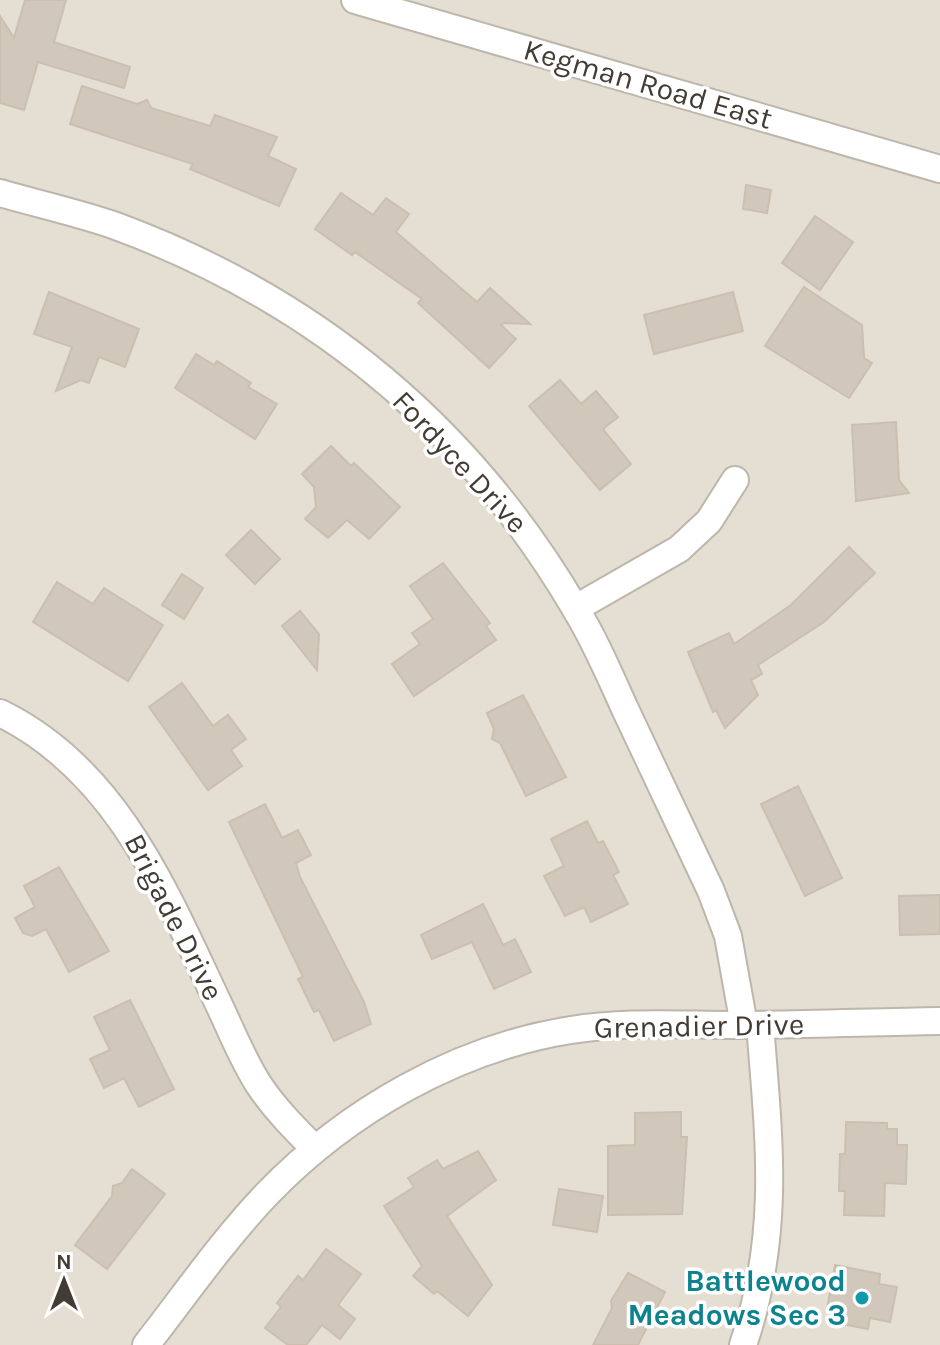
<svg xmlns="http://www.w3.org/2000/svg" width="940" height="1345" font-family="Karla,sans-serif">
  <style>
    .residential { fill: #e4ded3 }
    .building { fill: #d1c8bb; stroke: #cbbfaf; stroke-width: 2 }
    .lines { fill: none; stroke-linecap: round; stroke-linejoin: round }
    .street-casing { stroke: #bdb7ab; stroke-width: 30 }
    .street { stroke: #fff; stroke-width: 26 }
    .culture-dot { fill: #0f9aa8; stroke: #fff; stroke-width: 3 }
    .labels { text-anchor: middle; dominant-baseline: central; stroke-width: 7; stroke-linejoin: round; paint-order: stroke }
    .street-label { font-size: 30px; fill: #423c35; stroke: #fff }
    .culture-label { font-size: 30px; font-weight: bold; fill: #0d838f; stroke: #fff; text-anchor: end }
  </style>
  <rect width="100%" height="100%" fill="#f0ece4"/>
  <rect class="residential" x="0" y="0" width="940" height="1345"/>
  <g class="building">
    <path d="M25,0H66L54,42L130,67L124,88L38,62L24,110L0,103V16L14,38Z"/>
    <path d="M82,86L137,104L147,100L151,108L210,126L215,115L277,137L268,156L296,169L279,206L190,169L193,164L70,124Z"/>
    <path d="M746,185L771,190L767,213L743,209Z"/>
    <path d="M341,193L373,215L386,198L409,214L396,232L477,302L490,288L530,324L504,323L501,325L516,339L489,368L418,303L422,299L355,252L352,255L315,229Z"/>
    <path d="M815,216L853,242L820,290L782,263Z"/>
    <path d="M804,287L862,325L864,358L872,363L849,398L765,346Z"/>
    <path d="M49,292L139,329L125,367L99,357L89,383L81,380L56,391L72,347L34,334Z"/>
    <path d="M733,292L743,331L654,354L644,315Z"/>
    <path d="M196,354L214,365L217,361L251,383L248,387L277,404L255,439L175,388Z"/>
    <path d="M560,380L581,404L596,391L618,417L603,429L631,464L600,490L529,406Z"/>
    <path d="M896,422L899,480L909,493L856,501L852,425Z"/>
    <path d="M331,446L351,466L354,463L400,507L369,539L347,520L328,538L305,519L316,507L314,487L302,474Z"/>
    <path d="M251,530L280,559L255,584L226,555Z"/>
    <path d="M849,547L875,573L824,622L758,665L762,674L751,680L758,695L725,728L716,710L713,712L688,652L729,633L734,644L791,605Z"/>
    <path d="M443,563L490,623L486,626L496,640L414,696L392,664L420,644L412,633L433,619L410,586Z"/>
    <path d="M182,574L203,588L184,619L162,605Z"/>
    <path d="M57,582L93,604L104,588L163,625L128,681L33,622Z"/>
    <path d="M300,611L319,634L317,670L282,626Z"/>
    <path d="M182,683L213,726L228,715L246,739L231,750L242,766L208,790L149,707Z"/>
    <path d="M523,695L566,777L526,796L500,743L492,739L494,729L487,713Z"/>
    <path d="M798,786L842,878L805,896L761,804Z"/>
    <path d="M265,804L282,838L298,830L311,855L296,863L300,877L364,1002L371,1024L334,1041L319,1010L314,1012L298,979L303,977L229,822Z"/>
    <path d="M587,821L598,843L603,841L619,872L613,875L628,904L591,922L584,907L565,916L544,876L564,866L551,839Z"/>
    <path d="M59,867L109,951L69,972L46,929L32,936L23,933L15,918L35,907L24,886Z"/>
    <path d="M940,895V934L900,935L899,896Z"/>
    <path d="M483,904L503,945L515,939L531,972L494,989L472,942L432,959L421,935Z"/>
    <path d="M130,1000L174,1089L139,1107L124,1078L104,1088L90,1059L110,1050L94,1017Z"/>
    <path d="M681,1112V1137H687L682,1214L608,1215V1146L635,1145V1113Z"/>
    <path d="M846,1122L887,1123V1129H897V1145H907L906,1184L885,1183L884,1216L844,1215L845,1191H839L840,1154H845Z"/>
    <path d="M478,1151L496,1180L447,1216L492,1285L468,1316L437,1291L434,1294L413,1276L422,1266L384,1206L414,1187L408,1178L437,1160L443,1169Z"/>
    <path d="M132,1169L165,1194L107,1269L75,1245L112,1196L113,1186L122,1183Z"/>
    <path d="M559,1189L603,1196L597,1232L553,1225Z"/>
    <path d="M326,1249L361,1274L338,1305L355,1319L340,1339L322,1325L306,1345H288L265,1328L281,1307L277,1303L298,1276L303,1280Z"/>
    <path d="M835,1265L880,1274L879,1284L897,1287L890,1322L870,1318L868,1329L837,1323L839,1311L827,1309Z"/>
    <path d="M628,1273L665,1292L638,1345H593L612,1308L611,1301Z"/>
  </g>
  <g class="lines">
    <g class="street-casing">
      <g id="street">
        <path d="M355,0L940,169"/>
        <path d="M0,193C38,204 79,213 116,226C313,299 468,426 575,608C595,640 610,676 626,711C654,771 683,831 711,891L728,936L744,1025"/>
        <path d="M576,608L679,549L709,521L735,480"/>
        <path d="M0,713C119,771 168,898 221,1009C233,1035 244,1062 259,1085C275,1109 295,1129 315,1149"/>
        <path d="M146,1345C185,1295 223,1240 267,1194C347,1111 457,1048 571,1030C625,1021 680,1025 734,1025C803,1025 871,1022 940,1021"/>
        <path d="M743,1345C781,1234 769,1139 760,1025"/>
      </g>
    </g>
    <use href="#street" class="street"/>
  </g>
  <circle class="culture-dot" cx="862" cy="1298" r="8"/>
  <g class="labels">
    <g class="street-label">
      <text transform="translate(648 84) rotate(16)">Kegman Road East</text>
      <text transform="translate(460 462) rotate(47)">Fordyce Drive</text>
      <text transform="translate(174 917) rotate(63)">Brigade Drive</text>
      <text transform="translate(699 1026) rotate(-1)">Grenadier Drive</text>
    </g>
    <g class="culture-label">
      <text x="846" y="1281">Battlewood<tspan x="846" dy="34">Meadows Sec 3</tspan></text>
    </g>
  </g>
  <g transform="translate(64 1281)" stroke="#ffffff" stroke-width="6" paint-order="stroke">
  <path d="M0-6L14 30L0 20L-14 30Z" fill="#423c35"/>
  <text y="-12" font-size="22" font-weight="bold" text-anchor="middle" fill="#423c35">N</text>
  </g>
</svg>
